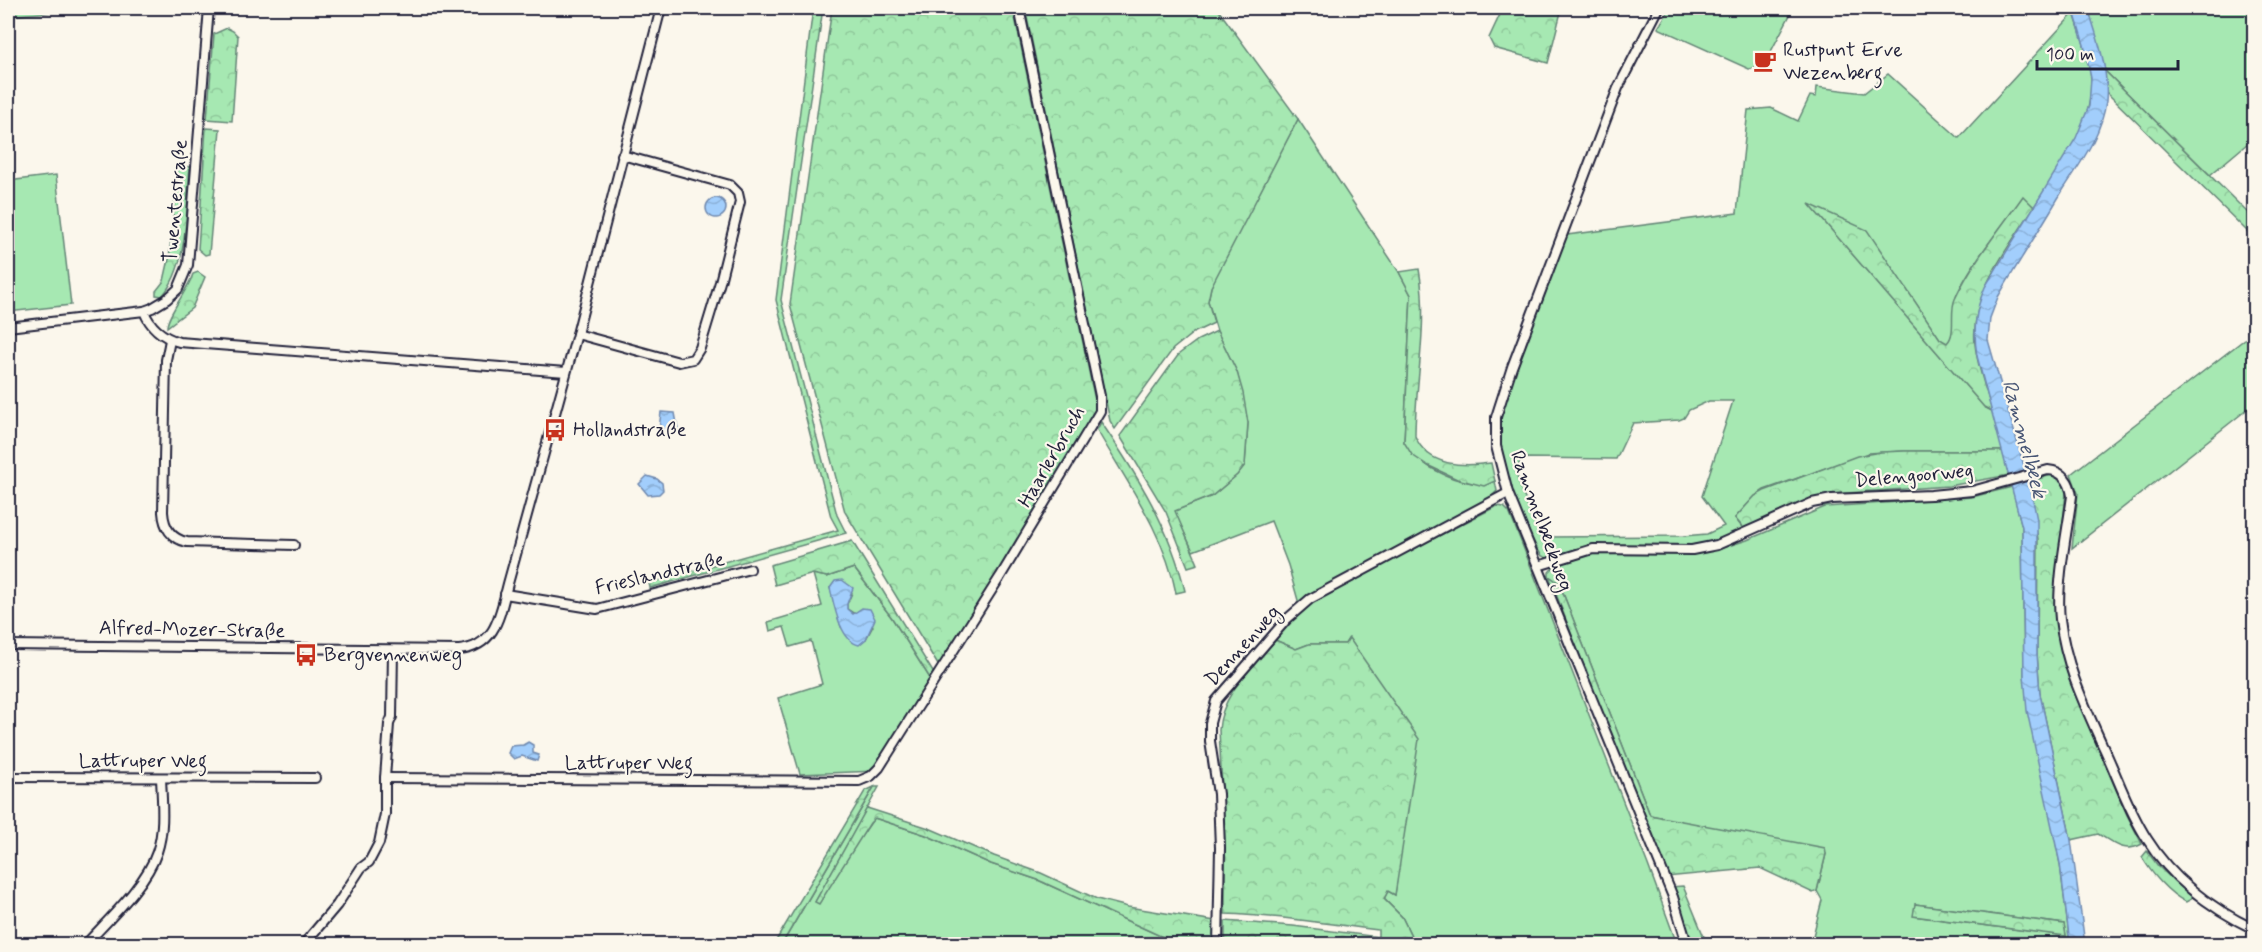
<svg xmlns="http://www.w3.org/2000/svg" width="2262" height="952" font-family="Mynerve,sans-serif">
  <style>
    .green { fill: #a6e8b2; stroke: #648576; stroke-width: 1.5; fill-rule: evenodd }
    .forest { fill: url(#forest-crowns); stroke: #648576; stroke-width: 1.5 }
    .water { fill: url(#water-waves); stroke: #6f89af; stroke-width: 1.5 }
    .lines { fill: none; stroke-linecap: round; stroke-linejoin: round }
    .minor-casing { stroke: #22223b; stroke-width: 12 }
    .minor { stroke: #fbf7ec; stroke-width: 8 }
    .labels { text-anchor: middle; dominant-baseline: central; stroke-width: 4.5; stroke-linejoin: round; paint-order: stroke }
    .poi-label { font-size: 20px; fill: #22223b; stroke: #fbf7ec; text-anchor: start }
    .street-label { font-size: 20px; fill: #22223b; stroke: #fbf7ec }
    .water-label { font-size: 21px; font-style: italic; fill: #485675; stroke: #fbf7ec }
  </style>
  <defs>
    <pattern id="forest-crowns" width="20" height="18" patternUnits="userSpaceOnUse" patternTransform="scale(1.5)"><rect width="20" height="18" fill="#a6e8b2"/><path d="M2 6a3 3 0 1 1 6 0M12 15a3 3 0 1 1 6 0" fill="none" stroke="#8fc79a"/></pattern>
    <pattern id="water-waves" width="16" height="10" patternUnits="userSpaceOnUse" patternTransform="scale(1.5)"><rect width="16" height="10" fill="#a2cefc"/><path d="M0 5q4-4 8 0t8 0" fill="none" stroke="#8bb1d9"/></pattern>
  </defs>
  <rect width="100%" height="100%" fill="#fbf7ec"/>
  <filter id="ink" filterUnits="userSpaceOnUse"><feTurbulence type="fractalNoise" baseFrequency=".0167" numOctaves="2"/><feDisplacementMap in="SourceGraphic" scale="12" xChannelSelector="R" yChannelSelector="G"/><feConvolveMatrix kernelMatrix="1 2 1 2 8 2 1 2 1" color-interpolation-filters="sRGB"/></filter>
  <g filter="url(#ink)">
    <g class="green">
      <path d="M1670,8H1785L1792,11L1767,59L1761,67L1749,69L1658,28Z"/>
      <path d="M2088,8H2254V111L2252,113L2254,116V138L2210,175L2105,71Z"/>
      <path d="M2074,13C2081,35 2090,58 2091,81C2093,128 2058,169 2034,207L2023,197C2001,228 1974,259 1957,294C1951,309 1958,332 1947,344L1940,339L1867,231L1810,205L1984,407L1992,411L2003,451H1904L1868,453L1764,490L1755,496L1735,518L1744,530C1698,554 1647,544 1597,546C1580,547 1563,554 1547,558L1542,556C1529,538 1500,464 1499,442C1499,429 1501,416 1503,404L1567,235L1737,213L1748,110L1771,108L1798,121L1810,96L1816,97L1817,87L1864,93L1888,74L1959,138ZM1709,401H1733L1702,496L1724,526L1707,534L1683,536L1546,537C1532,528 1522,489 1516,473L1521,458L1616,459L1633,423L1679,420L1684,418L1689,410Z"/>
      <path d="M1298,119L1399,272L1411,295L1404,442C1412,449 1419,460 1428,466C1446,477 1475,489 1495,481L1497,491L1491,497L1299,604L1288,565L1271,521L1193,551L1174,511L1212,496L1237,475L1245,465L1248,423L1237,372L1217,331L1208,301L1211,287L1218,271Z"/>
      <path d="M56,175L71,305L8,312V181Z"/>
      <path d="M2254,332V404L2072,548L2078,493L2071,474Z"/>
      <path d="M2012,487L2022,527L2024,675L2060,864L2070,944H1811L1822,900L1817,891L1826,854L1650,815L1559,583L1549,576V572L1558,563L1591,553H1694L1722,548L1747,540L1825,507L1972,497ZM1915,904L2064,924L2066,936L1914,916Z"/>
      <path d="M1497,506L1504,507L1509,512L1520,539L1648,865L1677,944H1415L1402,917L1384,899L1388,891L1395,895L1397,878L1348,639L1345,644H1309L1296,649L1275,640L1294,617L1318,598Z"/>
      <path d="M854,568L892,618L933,683L878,771L800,774L778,698L822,684L811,641L790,647L784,627L770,631L768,622L822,606L813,574L827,577ZM830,588L852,593L847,604V609L873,626L866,639L841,627Z"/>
      <path d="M874,787H879L815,902L874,818L926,835L991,864L1038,880L1178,944H782Z"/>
    </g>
    <g class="forest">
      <path d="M8,8H98L8,16Z"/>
      <path d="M217,8H248C238,14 226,19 217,8Z"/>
      <path d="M813,8H823L781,300L837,515L846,533L650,588L649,583L838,530L831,517L776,300Z"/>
      <path d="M832,8H1013L1097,410L941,670L845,512L790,304Z"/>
      <path d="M1025,8H1217L1298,119L1211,287L1208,301L1214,323L1193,333L1173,349L1115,429L1110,421Z"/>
      <path d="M1503,8H1558L1561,12L1548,63L1494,48L1489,38Z"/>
      <path d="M227,28L233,31L238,36L232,121L207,119L214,34Z"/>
      <path d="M2105,71L2254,219V238L2106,92Z"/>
      <path d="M206,128L220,129L209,254L205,255L198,249Z"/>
      <path d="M178,166L190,167C186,206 189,266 162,296L156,295V291L164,281L169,259Z"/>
      <path d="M2023,196L2034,207C2009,248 1970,292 1975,344C1977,366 1986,389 1992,411L1984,407L1809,204L1867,230L1940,339L1947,343C1957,333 1949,312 1955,299C1972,262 2000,229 2023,196Z"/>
      <path d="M1419,269C1429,323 1415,381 1415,436C1428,467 1463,467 1491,463L1495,481L1484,486L1457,479L1427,465L1412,455L1404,442L1411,295L1399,272Z"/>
      <path d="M198,272L205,277L192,308L167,327C167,315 188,290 193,274Z"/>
      <path d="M1217,331L1237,372L1243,393L1248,423L1245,465L1237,475L1212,496L1175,511L1198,564L1188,567L1166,512L1120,436L1179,354L1198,340Z"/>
      <path d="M1101,422C1137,475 1171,529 1185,591L1176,593C1165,534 1126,481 1097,430Z"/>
      <path d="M1904,451H2003L2009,475L1949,486L1832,494L1813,500L1745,530L1735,518L1755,496L1764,491L1857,456L1881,452Z"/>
      <path d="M2051,475C2061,479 2064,483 2066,493L2058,569L2061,645L2069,680L2127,815L2142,844C2124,854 2114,843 2098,834L2071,840L2040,694L2037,653L2038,539L2029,482Z"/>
      <path d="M852,541L936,677L933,683L892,618L854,568L827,577L813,574L775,585L770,565Z"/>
      <path d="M1549,576L1559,583L1650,815L1825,848L1826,854L1817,891L1813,893L1760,868L1666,877Z"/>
      <path d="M1349,638L1419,739L1395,895L1388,891L1384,899L1402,917L1415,944H1225V921L1293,926L1378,937V930C1327,923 1277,916 1225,914V847L1219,730C1221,694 1253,667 1275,640L1296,649L1309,644H1345Z"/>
      <path d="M874,787L782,944H774L865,791Z"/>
      <path d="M867,808L929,828L994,856L1041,873L1097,899L1128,907L1215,921V944H1178L1038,880L991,864L926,835L875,818L870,823L819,904L815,902Z"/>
      <path d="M2147,851L2158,866L2193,898L2186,902C2169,894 2151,873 2142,857Z"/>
      <path d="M1683,886L1707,944H1692L1670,887Z"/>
      <path d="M1915,904L2064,924L2066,936L1913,916Z"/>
    </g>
    <g class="water">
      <path d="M2073,8H2088C2097,37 2109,69 2106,101C2102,136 2078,166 2060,195C2040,229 2018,263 1998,297L1990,318L1988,340L2031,490L2037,520V653L2040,694L2071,840L2085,944H2070L2060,864L2027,711L2024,675L2022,527L1977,356C1973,331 1975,311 1985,287L2076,138L2089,106L2091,78L2084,45Z"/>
      <circle cx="716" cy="208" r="10"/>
      <path d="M661,412L675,413L678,429L659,430Z"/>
      <path d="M647,476L657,479L662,483L663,490L659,494L648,495L639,484Z"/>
      <path d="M842,580L853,588L847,604V609L853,614L862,608L870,609L875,619L866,639L859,645C840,641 834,605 830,588L835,581Z"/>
      <path d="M528,742L533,745V753L539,755L537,761L522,756L514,759L508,753L511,746L523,745Z"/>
    </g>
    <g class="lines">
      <g class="minor-casing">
        <g id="minor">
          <path d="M1659,8L1618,88L1512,367L1496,417V446L1508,493L1673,897L1687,944"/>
          <path d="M144,311C150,327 162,337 179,342L566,372"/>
          <path d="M8,327L144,311L152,308L167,299L178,289L188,265L209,8"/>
          <path d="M577,334L679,362L693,359L700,348L720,282L740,202L738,193L730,185L622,155"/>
          <path d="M170,340L166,360L163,512C164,527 171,539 187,542L294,545"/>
          <path d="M1538,566L1593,549L1692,550L1717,545L1812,503L1832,499L1931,495L1972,491L2048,470C2063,471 2070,482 2072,496C2067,532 2056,584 2060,619C2065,664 2084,704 2102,744C2117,775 2128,810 2147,839C2172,879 2212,909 2254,929"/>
          <path d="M505,594L597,609L750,569"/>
          <path d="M8,645L459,650C498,646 500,612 509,580L577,334L661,8"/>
          <path d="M8,777L315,778"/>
          <path d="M385,778L859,781L871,776L879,768L1000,577L1100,411V396L1019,8"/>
          <path d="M86,944C109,919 146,885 157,852C165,829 162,802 161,778"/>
          <path d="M304,944L337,905L361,868L369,862L379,843L385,814V778L389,724L392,717L393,650"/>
          <path d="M1218,944L1220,848L1218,794L1210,741V723L1216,701L1287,619L1310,599L1508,493"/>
        </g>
      </g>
      <use href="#minor" class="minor"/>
    </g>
  </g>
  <defs>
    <g id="cafe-bare" transform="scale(1.8)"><path d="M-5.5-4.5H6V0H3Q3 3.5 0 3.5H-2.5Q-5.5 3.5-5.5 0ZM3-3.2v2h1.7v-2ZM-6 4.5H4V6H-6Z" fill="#c8321e" stroke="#fbf7ec" stroke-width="2.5" paint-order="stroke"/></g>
    <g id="bus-bare" transform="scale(1.8)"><path d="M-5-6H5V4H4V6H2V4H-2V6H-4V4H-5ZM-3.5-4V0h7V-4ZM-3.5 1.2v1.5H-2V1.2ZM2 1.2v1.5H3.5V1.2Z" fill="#c8321e" stroke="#fbf7ec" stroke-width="2.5" paint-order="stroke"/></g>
  </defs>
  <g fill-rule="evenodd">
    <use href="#cafe-bare" x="1765" y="61"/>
    <use href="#bus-bare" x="555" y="430"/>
    <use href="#bus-bare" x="306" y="655"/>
  </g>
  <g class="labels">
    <g class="poi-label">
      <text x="1783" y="50">Rustpunt Erve<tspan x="1783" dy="23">Wezenberg</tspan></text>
      <text x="573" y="430">Hollandstraße</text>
      <text x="324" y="655">Bergvennenweg</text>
    </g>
    <g class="street-label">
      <text transform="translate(176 201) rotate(-85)">Twentestraße</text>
      <text transform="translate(1052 457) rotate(-60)">Haarlerbruch</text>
      <text transform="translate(1914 476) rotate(-5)">Delengoorweg</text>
      <text transform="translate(1541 521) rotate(70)">Rammelbeekweg</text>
      <text transform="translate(660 574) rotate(-13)">Frieslandstraße</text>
      <text transform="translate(192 630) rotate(1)">Alfred-Mozer-Straße</text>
      <text transform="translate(1243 646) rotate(-48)">Dennenweg</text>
      <text x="143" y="761">Lattruper Weg</text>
      <text x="629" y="763">Lattruper Weg</text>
    </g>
    <g class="water-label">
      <text transform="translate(2024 439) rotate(75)">Rammelbeek</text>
    </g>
  </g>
  <rect width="2262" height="952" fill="none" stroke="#fbf7ec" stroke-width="30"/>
  <rect x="15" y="15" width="2232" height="922" fill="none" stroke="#22223b" stroke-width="2" filter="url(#ink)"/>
  <path d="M2037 60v9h141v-9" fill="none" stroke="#22223b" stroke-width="3"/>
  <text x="2046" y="60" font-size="18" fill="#22223b" stroke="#fbf7ec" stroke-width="4.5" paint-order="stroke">100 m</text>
</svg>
